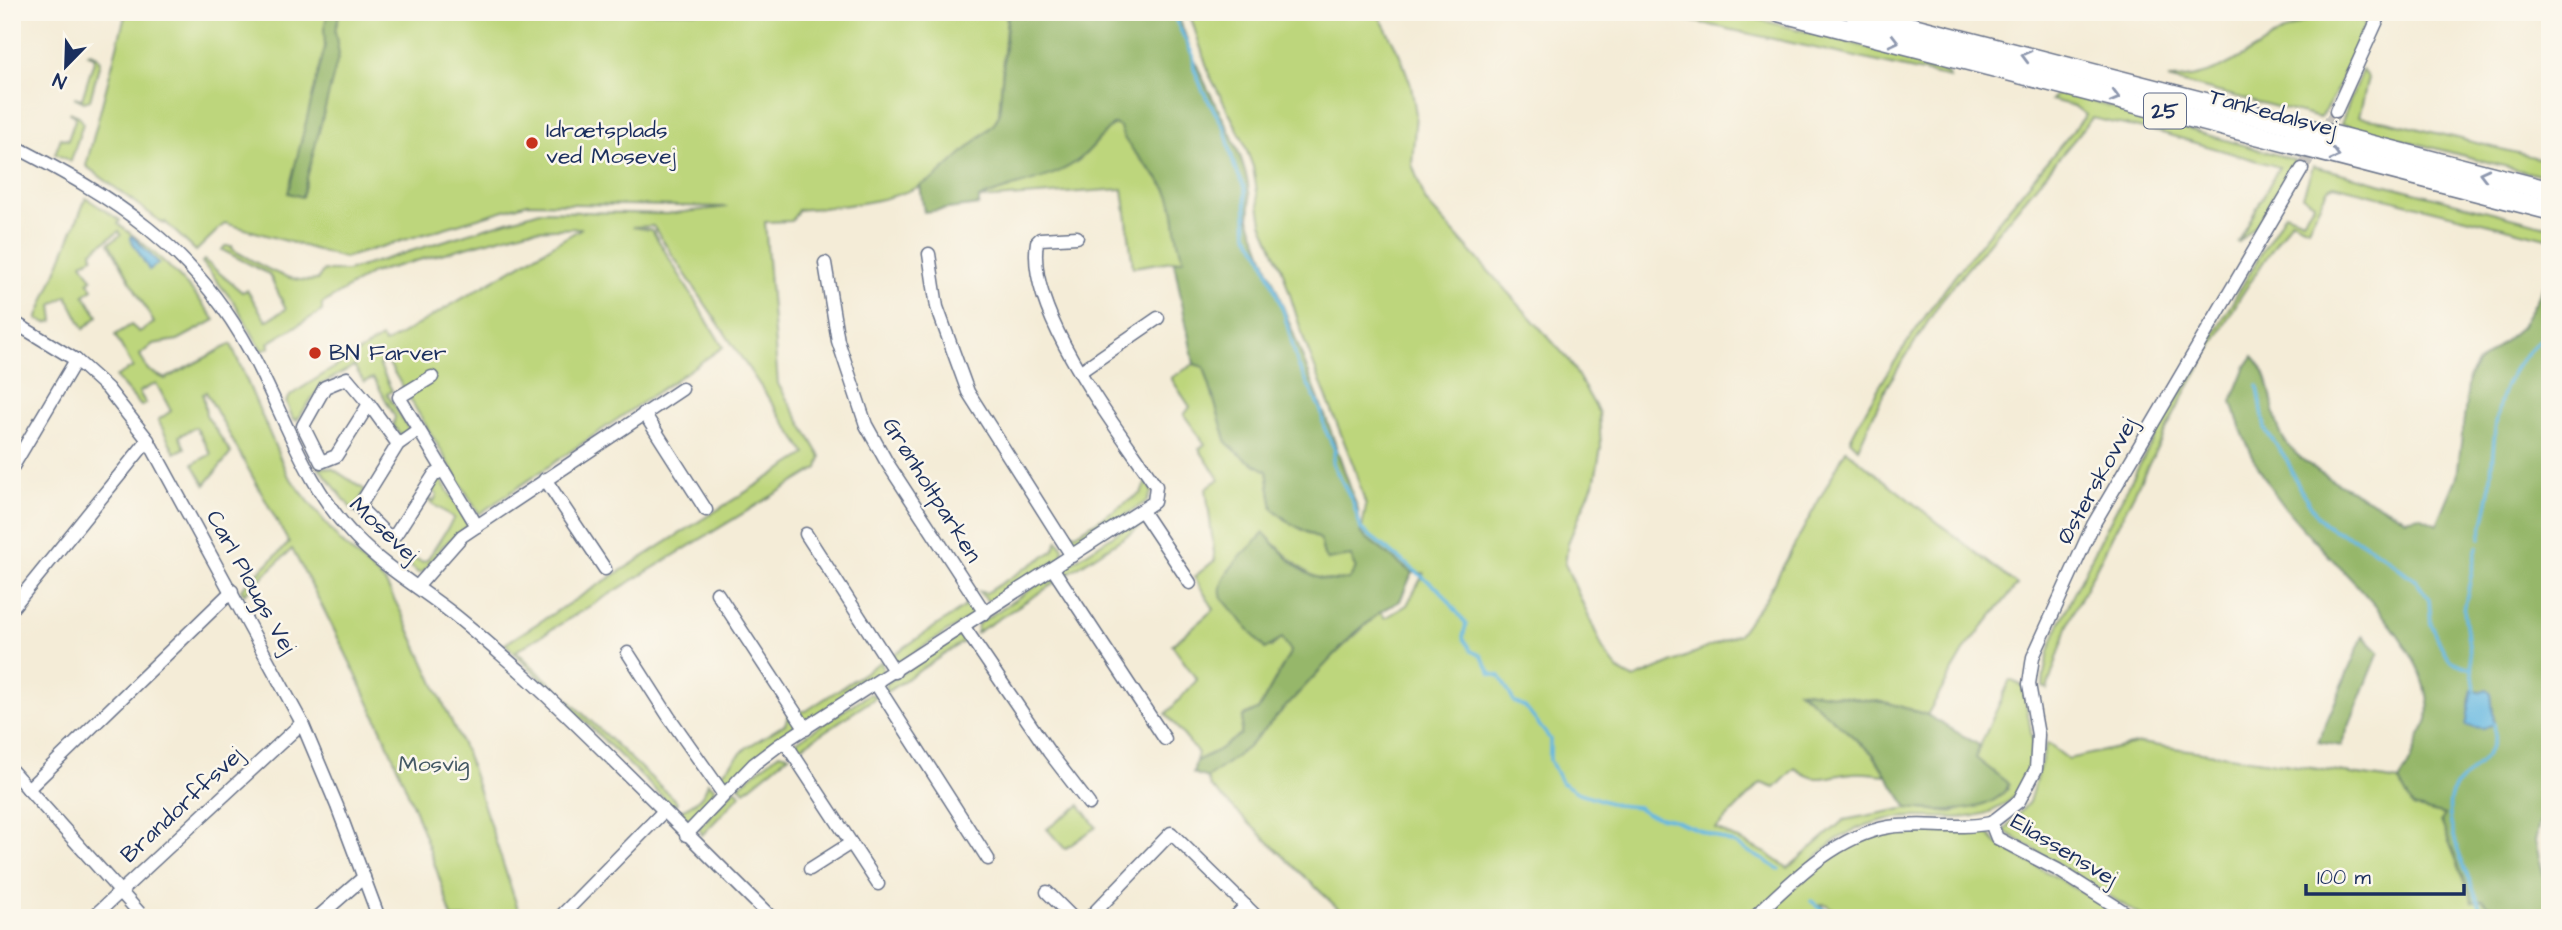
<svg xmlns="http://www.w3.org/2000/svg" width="2562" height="930" font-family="'Architects Daughter',sans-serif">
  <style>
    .green { fill: #bdd67b; stroke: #6c826c; stroke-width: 2 }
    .forest { fill: #96b76b; stroke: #587364; stroke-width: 2; fill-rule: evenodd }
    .water { fill: #65b8e1; stroke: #4074a0; stroke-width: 2 }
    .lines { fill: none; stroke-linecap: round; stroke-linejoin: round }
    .stream { stroke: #65b8e1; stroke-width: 3.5 }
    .minor-tunnel { stroke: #c9c6bf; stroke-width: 12; stroke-dasharray: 12 6; stroke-linecap: butt }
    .minor-casing { stroke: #677188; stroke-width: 15 }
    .trunk-casing { stroke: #677188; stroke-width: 22 }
    .minor { stroke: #fff; stroke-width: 12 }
    .trunk { stroke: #fff; stroke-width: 19 }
    .oneway { stroke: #8d97ae }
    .poi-dot { fill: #c8321e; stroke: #fbf7ec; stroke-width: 2.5 }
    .labels { text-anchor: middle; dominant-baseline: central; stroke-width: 5; stroke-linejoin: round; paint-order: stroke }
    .shield { fill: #fbf7ec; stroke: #5e6b89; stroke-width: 2 }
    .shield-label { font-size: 21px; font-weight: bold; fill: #1b2f5e }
    .street-label { font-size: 23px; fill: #1b2f5e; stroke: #fbf7ec }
    .poi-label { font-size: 23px; fill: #1b2f5e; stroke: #fbf7ec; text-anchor: start }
    .park-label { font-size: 23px; fill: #445965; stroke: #fbf7ec }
  </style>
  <rect width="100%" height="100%" fill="#fbf7ec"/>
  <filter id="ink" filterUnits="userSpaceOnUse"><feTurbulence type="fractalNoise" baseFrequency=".0143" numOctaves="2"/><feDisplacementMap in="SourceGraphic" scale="14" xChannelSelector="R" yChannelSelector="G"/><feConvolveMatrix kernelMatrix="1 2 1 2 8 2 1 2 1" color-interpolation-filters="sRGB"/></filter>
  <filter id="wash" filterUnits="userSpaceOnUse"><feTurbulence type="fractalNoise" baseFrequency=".00686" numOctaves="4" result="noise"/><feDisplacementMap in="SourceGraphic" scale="28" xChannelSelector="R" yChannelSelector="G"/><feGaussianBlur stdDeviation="1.57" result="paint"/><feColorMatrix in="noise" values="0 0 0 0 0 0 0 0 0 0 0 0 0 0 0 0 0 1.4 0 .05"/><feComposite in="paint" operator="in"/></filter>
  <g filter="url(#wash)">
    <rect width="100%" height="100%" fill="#f4ecd7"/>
    <g class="green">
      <path d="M126,12H1007L999,115L993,125C974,142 956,163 936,177C897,203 842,206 798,210L792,221L765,222L778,384L821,457L818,468L516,651L677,802L674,808L505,644L806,454L653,226L632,227L652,230L723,347L479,514L386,359L379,364L392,391L387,394L410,431L402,436L393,426L395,417L376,382L373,378L364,382L354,366L322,384L297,420L293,419L286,402L291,395L381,338L385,344L582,228L528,230L372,273L322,304V311L268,343L270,347L262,351L236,305L202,262L204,260L242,292L247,290L266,321L286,309L269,274L222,250L225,246H232L233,250C258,263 288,285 317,280L323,271H347L540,211L667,214L728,207L528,203L344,258L225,223L196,251L165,222L164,224L86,166Z"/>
      <path d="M1189,12H1377L1399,53L1411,85L1416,114L1412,164L1426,202L1569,360L1599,413L1601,448L1595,479L1568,543L1565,564L1604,651L1619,671L1634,679L1739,634L1767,596L1846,450L2017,585L1966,648L1927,715L1889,703L1800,691L1873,754L1886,775C1875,774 1863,772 1853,773C1827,775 1818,786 1795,768L1775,788L1761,783L1716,829L1766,853L1788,868L1844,820L1908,808L1952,812L1985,803L2008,789L1975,757L2010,680L2023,686C2026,713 2039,749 2029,776C2026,785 2016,795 2009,801C1971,830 1932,811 1890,819C1844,828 1818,848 1794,888C1815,870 1848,841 1875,835C1911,826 1951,831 1988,833L1997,843L2126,918H1843L1826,904H1821L1833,918H1348L1210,786L1207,778L1247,748L1313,675L1380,612L1385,618L1407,605L1424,573H1412L1361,534L1366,506L1354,467L1304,340L1282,269L1262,223L1253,167L1242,138L1210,76Z"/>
      <path d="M1651,12H1730L1901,56L1946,72L1950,78Z"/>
      <path d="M2334,13L2366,22L2334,96L2320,118L2168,79C2222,80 2257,43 2302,22C2312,17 2324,16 2334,13Z"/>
      <path d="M90,53L97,56L100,62L90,100L84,102L74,97L82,99L95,57L88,54Z"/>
      <path d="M2362,70L2368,78L2359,117L2387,121L2550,161V178L2341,124Z"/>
      <path d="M2058,92L2295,160L2256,226L2238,243L2279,167L2162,133L2092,118L1943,298L1887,386L1858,448L1850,440C1911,319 2000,219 2086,115L2074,106L2051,100Z"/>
      <path d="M69,112L79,116L83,123L71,161L55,154L61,138L68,140L76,117Z"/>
      <path d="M1114,123L1121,127C1122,145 1155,172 1166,189C1179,210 1172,237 1185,259L1133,267L1123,189L978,199L1061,170L1080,159Z"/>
      <path d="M2313,166L2550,227V239L2334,185L2328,188L2308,228L2291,220L2241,296L2183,397L2070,619L2047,689L2043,687C2044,645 2071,601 2089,563C2148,442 2217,329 2285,213L2303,220L2314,203L2303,196Z"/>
      <path d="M86,198L120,220L118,224C157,252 187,281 215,320L178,340L153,344L140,355L148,370L165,379L231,344L287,474L340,541L385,582L402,614L467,755L521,918H452C413,789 356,668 292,549L244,594L241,589L289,543L206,392L203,394L206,415L231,453L205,485L193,464L211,454L196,427L179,436L185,448L175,453L158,420L171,411L156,383L139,392L146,404L141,406L115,377L133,367L115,335L131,325L139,332L154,323L109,243L121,235L119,231L92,251L93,257L82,263L92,279L88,282L93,289L84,295L98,316L84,329L67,296L52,305L54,321L46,323L37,319Z"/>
      <path d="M1194,364L1204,367L1227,443L1244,458L1267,471L1273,509L1290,523L1320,539L1324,556H1351L1356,568L1349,579C1308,588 1291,557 1264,534L1271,647L1282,638L1291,651L1259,709L1243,717L1241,734L1217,751L1196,761L1198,753L1166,714L1197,680L1172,645L1214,609L1194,577L1215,560L1206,488L1219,479L1199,449L1205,444L1184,415L1190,407L1171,378Z"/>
      <path d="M318,466L333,469L365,490L354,512Z"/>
      <path d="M440,478L469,525L444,545L423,572L418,573L386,544L422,562L427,560L454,518L424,498L434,501L437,495L430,488Z"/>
      <path d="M1146,482L1152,491L1147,501L1079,546L1067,532L1076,534L1141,493Z"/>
      <path d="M1137,520L1146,523L1064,576L1065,567Z"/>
      <path d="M1058,540L1063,548L1062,557L990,603L978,591L986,593L1053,551Z"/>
      <path d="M1048,578L1058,581L976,633L978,624Z"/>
      <path d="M968,598L974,607L972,616L899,662L893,659V655L964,607Z"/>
      <path d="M960,635L969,638L885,693L886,684Z"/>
      <path d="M882,661L883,672L811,720L802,718L799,711H806Z"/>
      <path d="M869,694L878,696L795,751L797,741Z"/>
      <path d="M789,713L796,722L792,731L729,783H723L715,773H722L746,748L785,724Z"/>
      <path d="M2047,743L2068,759L2140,743L2399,781L2413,807L2446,815L2441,821L2473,901L2483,900L2487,905L2503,908L2511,918H2145L2004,831L2029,802Z"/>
      <path d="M779,753L789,755L745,791L739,786Z"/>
      <path d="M708,782L714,788L713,799L690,822L678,811C692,806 705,797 708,782Z"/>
      <path d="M735,789L741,794L702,835L699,828Z"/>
      <path d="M1080,805L1096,827L1065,849L1047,829Z"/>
    </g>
    <g class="forest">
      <path d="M328,12H340L335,31L339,54L302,197L288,193L325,47L324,28Z"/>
      <path d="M1008,12H1177C1184,31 1190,50 1198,68C1218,115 1256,164 1249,218L1329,426L1358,510L1361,534L1412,573L1400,601L1380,612L1354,634L1247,748L1207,778L1193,773L1196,761L1217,751L1241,734L1243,717L1259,709L1291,651L1282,638L1265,649L1222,598C1213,576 1251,548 1264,533C1289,559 1309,588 1349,579L1356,568L1351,556L1328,560L1324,556L1320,539L1290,523L1273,509L1267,471L1244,458L1227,443L1204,367L1194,364L1174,262L1184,259C1172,237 1179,210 1166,189C1155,171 1122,145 1120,127L1114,124C1102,134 1092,149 1080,159C1053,181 1010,184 979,199V205L924,212L920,185L935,178L993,125L999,115Z"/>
      <path d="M2550,274V777L2535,841L2550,901V918H2511L2503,908L2487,905L2483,900L2473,902L2441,821L2445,815L2413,807L2399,781C2409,766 2414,755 2419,738C2421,732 2427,725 2428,719C2438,647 2324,559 2284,506C2260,475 2242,439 2232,401L2246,366L2253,356C2275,379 2269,410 2282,436C2299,470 2373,500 2406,519L2420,516L2437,524L2457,477L2469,376L2477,364L2521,327ZM2475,690L2491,693L2494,724L2484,728L2476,725L2469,703L2471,693Z"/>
      <path d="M2363,636L2379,652L2341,746L2318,742Z"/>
      <path d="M1799,690L1889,703L1927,715L1979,745L1976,758L2009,784C1995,816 1936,811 1908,808L1873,754Z"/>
    </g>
    <g class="water">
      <path d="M132,236L159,263L149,270L130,238Z"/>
      <path d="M2487,689L2491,693L2494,724L2484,728L2466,726L2472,690L2479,692Z"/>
    </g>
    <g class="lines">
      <g class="stream">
        <path d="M1172,12L1193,56L1194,68L1203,91L1225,129L1234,165L1245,189L1247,234L1261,254L1284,313L1298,365L1321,410L1324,427L1335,450L1332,463L1353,502L1361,529L1441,591L1466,624L1463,637L1471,651L1481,655L1491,674L1500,676L1514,702L1525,707L1550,739V760L1561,782L1577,792L1616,805L1638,807L1647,814L1673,820L1735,844L1779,869"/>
        <path d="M2258,386L2265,429L2287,460L2300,489L2318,517L2331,529L2359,540L2385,557L2416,581L2429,599L2431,624L2445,654L2451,661L2472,669"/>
        <path d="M2480,538C2483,522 2488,506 2490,490C2496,425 2491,376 2550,332"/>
        <path d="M2475,690L2464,610L2477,547"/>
        <path d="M2494,724C2502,761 2453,775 2450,800C2446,831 2469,878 2481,908L2501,911L2508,918"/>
        <path d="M1811,901L1837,918"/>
      </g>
    </g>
  </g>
  <g filter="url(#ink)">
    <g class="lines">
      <path class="minor-tunnel" d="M2302,169L2336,111"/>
      <g class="minor-casing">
        <g id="minor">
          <path d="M2336,111L2381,12"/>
          <path d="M12,145C115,198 193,246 250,351C285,415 304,484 356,538C384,567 420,588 452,613C475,631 497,651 519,670C606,750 688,836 772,918"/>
          <path d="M929,254L937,307L968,392L1072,556"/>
          <path d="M825,263L838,341L866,425L886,461L985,613"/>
          <path d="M12,321L76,360L107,388L148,440L302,723L337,806L379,918"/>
          <path d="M1081,371L1158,318"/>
          <path d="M432,377L399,397L477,526"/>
          <path d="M369,404L347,378L325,387L303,426L321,462L336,456L369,404L398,444"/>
          <path d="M644,413L706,510"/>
          <path d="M418,430L398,444L359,507L388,536L396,534L434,475L443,470"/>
          <path d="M12,468L76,360"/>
          <path d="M545,479L605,569"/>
          <path d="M1142,511L1190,583"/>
          <path d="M806,534L895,672"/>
          <path d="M1053,569L1165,739"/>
          <path d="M417,587L462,536L682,389"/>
          <path d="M717,593L806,729"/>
          <path d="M12,608L148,440"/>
          <path d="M964,627L1049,752L1089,804"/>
          <path d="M628,653L669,717L724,795"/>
          <path d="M876,684L988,859"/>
          <path d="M785,742L878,884"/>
          <path d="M12,771L144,918"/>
          <path d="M28,789L232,591"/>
          <path d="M1991,823L2019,801L2036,769L2038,735L2029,684L2033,657L2093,525L2302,169"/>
          <path d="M686,835L754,764L779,745L1154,502L1156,486C1118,428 1025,313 1037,242L1040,239L1077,237"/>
          <path d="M810,869L851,843"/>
          <path d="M1047,892L1073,918"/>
          <path d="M92,918L302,723"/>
          <path d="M317,918L364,877"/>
          <path d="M559,918L663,812"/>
          <path d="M1089,918L1171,833L1258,918"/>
          <path d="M1234,918L1246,906"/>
          <path d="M1753,918C1791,882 1835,836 1889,827C1923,822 1957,830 1991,823L1997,838L2058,870L2134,918"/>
        </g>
      </g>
      <g class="trunk-casing">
        <g id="trunk">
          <path d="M1780,12L2550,210"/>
          <path d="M1853,12L2550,191"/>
        </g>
      </g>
      <use href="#minor" class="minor"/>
      <use href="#trunk" class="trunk"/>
    </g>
    <defs><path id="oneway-chevron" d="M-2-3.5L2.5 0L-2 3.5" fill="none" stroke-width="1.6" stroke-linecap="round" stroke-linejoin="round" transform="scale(1.75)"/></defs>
    <g class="oneway">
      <use href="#oneway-chevron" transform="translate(1894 41) rotate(14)"/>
      <use href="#oneway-chevron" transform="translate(2026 56) rotate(-165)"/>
      <use href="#oneway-chevron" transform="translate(2115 97) rotate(15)"/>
      <use href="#oneway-chevron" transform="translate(2335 155) rotate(15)"/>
      <use href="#oneway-chevron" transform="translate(2484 174) rotate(-166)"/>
    </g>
  </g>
  <g class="poi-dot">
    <circle cx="532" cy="143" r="7"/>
    <circle cx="315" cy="353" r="7"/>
  </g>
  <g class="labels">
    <rect class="shield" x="2144" y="93.5" width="42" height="35" rx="5"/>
    <g class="shield-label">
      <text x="2165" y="111">25</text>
    </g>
    <g class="street-label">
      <text transform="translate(2273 113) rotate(15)">Tankedalsvej</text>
      <text transform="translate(2097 481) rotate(-61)">Østerskovvej</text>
      <text transform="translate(932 490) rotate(58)">Grønholtparken</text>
      <text transform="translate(384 530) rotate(43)">Mosevej</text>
      <text transform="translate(251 582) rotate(61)">Carl Plougs Vej</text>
      <text transform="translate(182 805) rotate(-43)">Brandorffsvej</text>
      <text transform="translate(2064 850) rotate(31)">Eliassensvej</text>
    </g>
    <g class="poi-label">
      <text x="546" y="130">Idrætsplads<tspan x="546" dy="26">ved Mosevej</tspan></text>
      <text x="329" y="353">BN Farver</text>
    </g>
    <g class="park-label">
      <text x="434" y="764">Mosvig</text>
    </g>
  </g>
  <rect width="2562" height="930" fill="none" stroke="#fbf7ec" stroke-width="42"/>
  <g transform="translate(66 66) rotate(203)" stroke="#fbf7ec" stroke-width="5" paint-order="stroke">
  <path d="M0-5L12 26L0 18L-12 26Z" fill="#1b2f5e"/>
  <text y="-10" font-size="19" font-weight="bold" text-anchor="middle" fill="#1b2f5e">N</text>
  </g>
  <path d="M2306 884v10h158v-10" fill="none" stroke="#1b2f5e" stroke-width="3.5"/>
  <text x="2317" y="884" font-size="21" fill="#1b2f5e" stroke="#fbf7ec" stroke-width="5" paint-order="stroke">100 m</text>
</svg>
